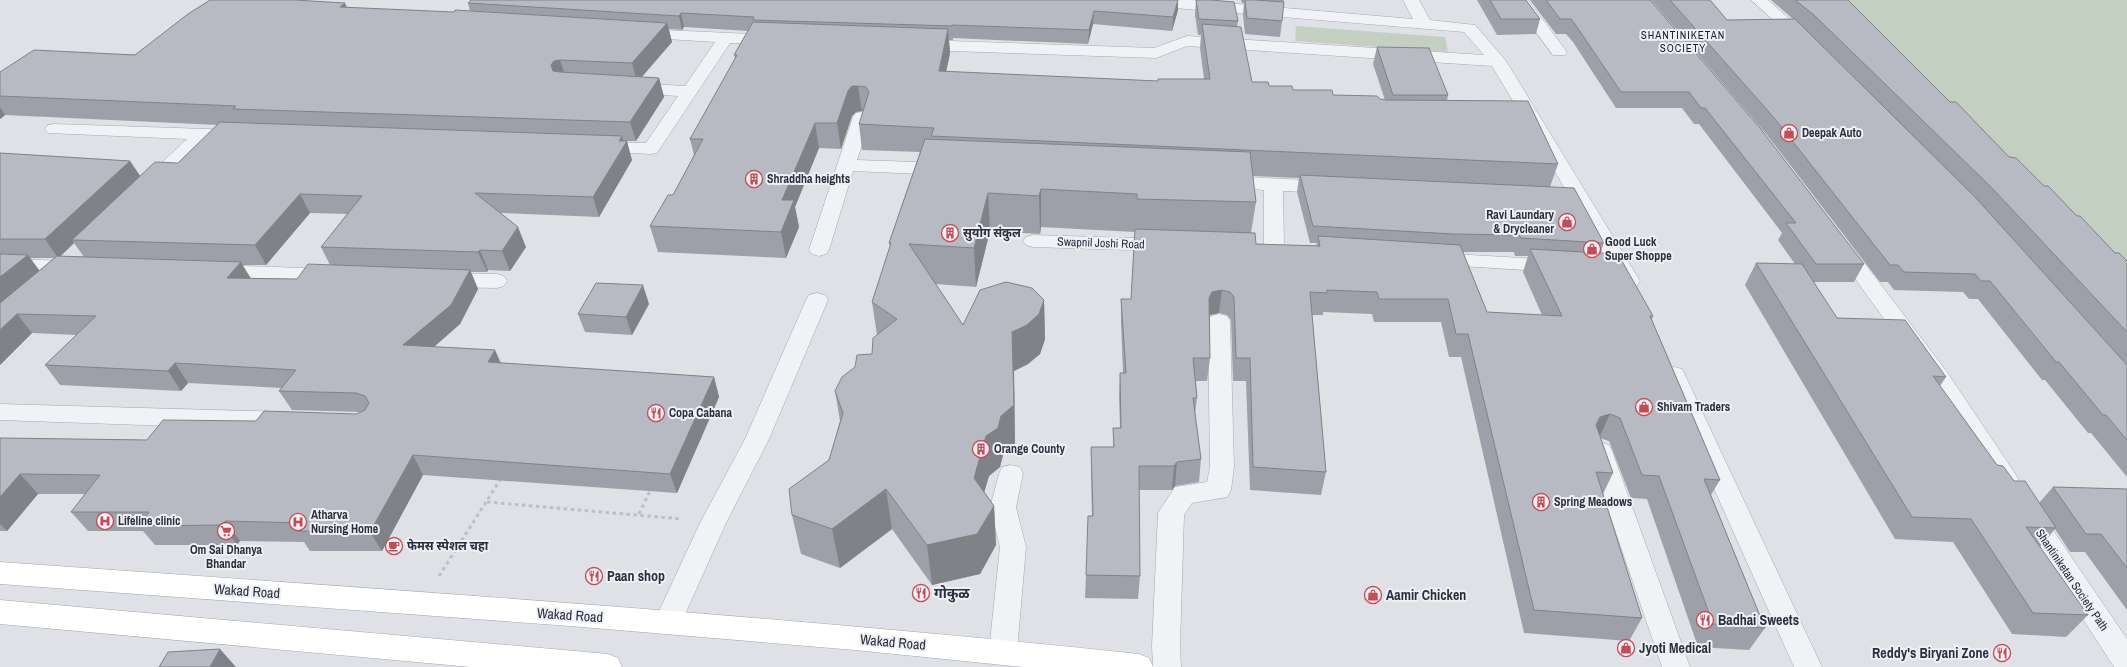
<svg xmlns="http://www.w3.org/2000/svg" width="2127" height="667" font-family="'Archivo Narrow','Noto Sans Devanagari',sans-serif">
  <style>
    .green { fill: #c3d0c1 }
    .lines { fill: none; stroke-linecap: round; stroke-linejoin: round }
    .minor-casing { stroke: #a5a8b1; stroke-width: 1 }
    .major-casing { stroke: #9fa5b2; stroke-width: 1 }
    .path { stroke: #bdbfc6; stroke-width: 3; stroke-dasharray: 3.5 3.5; stroke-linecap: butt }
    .minor { fill: #f1f2f6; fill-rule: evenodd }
    .major { fill: #fff; fill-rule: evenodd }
    .wall { fill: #9da0a8; fill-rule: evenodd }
    .shaded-wall { fill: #808288 }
    .building { fill: #b7bac3; stroke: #808288 }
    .labels { text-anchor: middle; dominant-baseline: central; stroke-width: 4; stroke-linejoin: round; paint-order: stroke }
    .far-neighbourhood-label { font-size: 11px; letter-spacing: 1px; fill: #1b202e; stroke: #eef0f5 }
    .poi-label { font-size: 12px; font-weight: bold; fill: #292f3d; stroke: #eef0f5; text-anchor: start }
    .street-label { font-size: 12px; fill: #292f3d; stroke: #eef0f5 }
    .near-poi-label { font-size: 14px; font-weight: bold; fill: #292f3d; stroke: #eef0f5; text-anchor: start }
    .near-street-label { font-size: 14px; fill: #292f3d; stroke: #eef0f5 }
  </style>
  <rect width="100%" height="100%" fill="#dfe1e7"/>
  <g class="green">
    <path d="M1830,0H2127V285Z"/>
    <path d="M1296,26L1445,37L1448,52L1295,41Z"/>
  </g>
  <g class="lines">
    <g class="minor-casing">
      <g id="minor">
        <path d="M1130,0H1192L1413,19L1403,0H1419L1430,20L1475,25L1506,61L1640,281L1637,286L1630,288L1623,286L1492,66L1187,46L1156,58L921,50L915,48L913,45L915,42L921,40L1154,48L1187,36L1484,55L1464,32L1138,5L1133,3Z"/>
        <path d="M1512,0H1528L1567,52L1565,55H1553Z"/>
        <path d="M1751,0H1768L1812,39L1810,42H1798Z"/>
        <path d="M641,29L773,35L779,37L781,40L779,43L773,45L730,43L657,153L651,154L592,151L589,147L592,143L598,142L646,143L678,96L631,93L625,92L623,88L625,84L631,83L685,86L715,42L635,37L633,34L635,31Z"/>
        <path d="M862,112L868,113L871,117L857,160L945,163L952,165L954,169L952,173L945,175L853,171L829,250L826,254L819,256L812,254L809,250L853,117L856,113Z"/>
        <path d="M54,124L238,130L244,131L247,135L244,139H207L158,187L151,189L144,187L142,183L144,179L187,139L48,133L45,129L48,125Z"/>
        <path d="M1224,176L1327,181L1334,183L1336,187L1334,191L1327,193L1283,191L1284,249L1281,253L1274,255L1267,253L1264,249V190L1217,186L1215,182L1217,178Z"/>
        <path d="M1033,235L1164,239L1171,241L1174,245L1171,249L1164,251L1033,247L1026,245L1023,241L1026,237Z"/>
        <path d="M1843,242L1850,244L1947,372L2016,475L2020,482L2016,489L2007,492L1998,489L1931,384L1833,248L1836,244Z"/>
        <path d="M1436,253L1556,260L1563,261L1566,266L1563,271L1556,272L1429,264L1426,259L1429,254Z"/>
        <path d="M0,259L75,261L82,262L85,267L82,272L75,273L0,271Z"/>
        <path d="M217,265L329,269L336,271L339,276L336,281L329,283L217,279L210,277L207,272L210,267Z"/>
        <path d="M445,273L497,274L504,276L507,281L504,286L497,288L445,287L438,285L435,280L438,275Z"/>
        <path d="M817,293L825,295L828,300L769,439L726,523L678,630L668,634L658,630L654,622L700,523L745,439L806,300L809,295Z"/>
        <path d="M1219,314L1227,316L1230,321L1234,467L1231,490L1227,497L1192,503L1184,515L1180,646L1181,667H1153L1152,646L1158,513L1175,487L1207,482L1210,467L1208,321L1211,316Z"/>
        <path d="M1674,367L1682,369L1685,375L1822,667H1794L1663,375L1666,369Z"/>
        <path d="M0,404L287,412L295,415L299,421L295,427L287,430L0,420Z"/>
        <path d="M1600,442L1609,445L1612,451L1690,667H1662L1588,451L1591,445Z"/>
        <path d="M1011,465L1020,467L1023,474L1016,507L1026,547L1017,651L1013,660L1003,663L993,660L989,651L1000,547L990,507L999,474L1002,467Z"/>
        <path d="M2029,505L2038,508L2127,639V667H2114L2020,522L2016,515L2020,508Z"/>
      </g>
    </g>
    <g class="major-casing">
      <g id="major">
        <path d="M0,562C380,589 760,614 1139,654L1149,658L1153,667H1023L855,650L570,626L0,584Z"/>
        <path d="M0,600L608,654L618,658L622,667H471L0,624Z"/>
      </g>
    </g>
    <g class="path">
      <path d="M487,502L682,519"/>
      <path d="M639,514L650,491"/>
      <path d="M439,576L500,480"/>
    </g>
    <use href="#minor" class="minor"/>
    <use href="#major" class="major"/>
  </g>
  <g class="wall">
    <path d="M471,0H1178V10L1172,31L1093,24L1088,44L953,38V40H949L950,53L946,72L1158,81L1204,79L1200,48L1201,35H1198L1195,15L1196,0L1238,21L1237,27L1252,82L1269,86L1293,90L1333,95L1385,100L1373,64L1377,47L1448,95L1447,101L1558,164L1550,187L1604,243L1600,253L1653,316L1652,320L1720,480L1711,495L1765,628L1749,650L1698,647L1647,499L1631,498L1609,441L1600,438L1613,473L1603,494L1642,618L1629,641L1524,633L1461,357H1449L1441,322H1374L1372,314L1323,312V315H1312L1326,472L1321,495L1250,490L1246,381H1233L1231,320L1227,315L1219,313L1210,315V358L1207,381H1196L1197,398L1195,414L1201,459L1199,482L1175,486L1172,490H1139L1140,576L1138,599L1085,598L1086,575L1092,516L1091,470V447H1113V428H1120L1119,396L1120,373H1123L1121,322V299H1131L1135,232L1041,227L1040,234L990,231L976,287L936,284L963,325L1044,300L1045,339L1040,354L1028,364L1014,371L1015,445L1003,455L1000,467L989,476L984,492L994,506L996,545L980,574L932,585L892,529L840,568L801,554L792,515L829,460L840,421L835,391L872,354L877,335L872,302L890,247L889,243L920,152L862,150L859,124L863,111L856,112L852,116L841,149L819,148L795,207L799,227L786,258L658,252L650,226L673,195L694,155L690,139L735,59L734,55L748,31L684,27L682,30L669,29L672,42L642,77L659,78L664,97L636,141H623L632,160L599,217L501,213L526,247L510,271L488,270L487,272H471L478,289L460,324L434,347L501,363L714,377L719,397L677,493L423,475L382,551H310L304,542L240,541L237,545H155L143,531H88L71,512L85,494H38L7,531H0V438L147,440L256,421L356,414L360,412L292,410L279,391L282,388L188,383L181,391L60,385L45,365L77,335L32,333L0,365V153L130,161L140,176L178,163L218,125L5,115L0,119V72L454,12L470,11L468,3ZM1252,176L1299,178L1297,192L1310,243H1317L1316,246L1256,244L1251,233L1256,202ZM310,213L347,214L321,247L330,265L297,279L251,278L242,265H266ZM74,243L84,257L61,256ZM1463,252H1514L1515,256H1528L1523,272L1542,315L1487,312ZM30,258H54L39,271Z"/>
    <path d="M1241,0H1284L1282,21L1280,37L1245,34L1243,15L1244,3H1242Z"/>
    <path d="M1477,0H1526L1540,19L1536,34L1497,35Z"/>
    <path d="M1530,0H1650L1864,264L1854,282H1813L1837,318L1946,377L1940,386L1997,465L2039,503L2053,487L2127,489V610L2085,552H2070L2055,529L2040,547L2088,615L2066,637L2012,634L1953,542L1895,539L1745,285L1756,263L1795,264L1778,240L1782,233L1699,124H1694L1682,108H1616L1573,42L1566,34H1556Z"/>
    <path d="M1651,0H1710L1727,20L1793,19L1771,0H1848L1950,102L2009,157L2044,186L2077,216L2115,253L2127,261V477L2091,433H2088L2045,380H2042L1978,299H1969L1963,292L1894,290L1888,282H1880L1767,135Z"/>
    <path d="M649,304L632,335L585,332L578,314Z"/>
  </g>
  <g class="shaded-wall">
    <path d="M1178,0V10L1172,31L1173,17Z"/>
    <path d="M345,3L353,21L340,7Z"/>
    <path d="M1094,11L1093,24L1088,44L1089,30Z"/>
    <path d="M681,13L684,27L682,30L679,16Z"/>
    <path d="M667,23L672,42L637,82L632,63Z"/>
    <path d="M948,29L950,53L941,96L939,71Z"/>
    <path d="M560,60L566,78L557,84L551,65L554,61Z"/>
    <path d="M659,78L664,97L636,141L630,122Z"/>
    <path d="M852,86H858L862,111L856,112L852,116L841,149L837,123L848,91Z"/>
    <path d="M0,107L5,115L0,119Z"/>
    <path d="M815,123L819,148L795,207L799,227L786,258L781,232L782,200Z"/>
    <path d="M622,136L624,144L627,141L632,160L599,217L593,197L619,141Z"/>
    <path d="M130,161L142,179L72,240L74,243L58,258L45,239Z"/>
    <path d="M1041,189V227L1040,234L1039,196Z"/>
    <path d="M988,193L990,231L976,287L974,248Z"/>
    <path d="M300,194L310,213L266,265L255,245Z"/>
    <path d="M518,227L526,247L510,271L502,251Z"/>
    <path d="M480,250L488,270L487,272L478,252Z"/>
    <path d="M28,255L42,274L0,308V277Z"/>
    <path d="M241,262L252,281L227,278Z"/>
    <path d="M470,270L478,289L460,324L413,365L403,345Z"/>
    <path d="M643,285L649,304L632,335L626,317Z"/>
    <path d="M1222,290L1219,313L1210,315L1206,321L1209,298L1212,292Z"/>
    <path d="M1044,300L1045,339L1040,354L1028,364L1014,371L1015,445L1003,455L1000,467L989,476L977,517L974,478L986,436L1012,332Z"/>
    <path d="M17,314L32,333L0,365V330Z"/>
    <path d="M495,350L504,370L488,362Z"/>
    <path d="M175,363L188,383L181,391L168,371Z"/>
    <path d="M714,377L719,397L677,493L670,474Z"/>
    <path d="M1610,414L1599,438L1596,425L1600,417Z"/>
    <path d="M413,455L423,475L382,551L370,532Z"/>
    <path d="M1177,462L1175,486L1172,490L1174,466Z"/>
    <path d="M20,474L38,494L7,531L0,524V497Z"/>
    <path d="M886,489L892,529L840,568L832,529Z"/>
    <path d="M994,506L996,545L980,574L932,585L927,545Z"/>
    <path d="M225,521L240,541L237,545L223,525Z"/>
    <path d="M220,649L236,667H210Z"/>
  </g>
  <g class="building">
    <path d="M210,0H295L345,3L340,7L454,12L455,10L667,23L632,63L560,60L554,61L551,65L553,71L560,72L659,78L630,122L233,109L236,106L0,96V72L34,50L135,55L188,14Z"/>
    <path d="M471,0H1178L1173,17L1094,11L1089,30L952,25V26L753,20L754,17L681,13L679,16L468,3Z"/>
    <path d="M1196,0H1211L1234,2L1238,21L1199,19Z"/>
    <path d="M1245,0H1255L1284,2L1282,21L1247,18Z"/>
    <path d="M1490,0H1526L1540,19H1501Z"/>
    <path d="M1546,0H1650L1760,128L1864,264H1816L1786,223H1796L1705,108H1701L1689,92H1621L1577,27L1571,19H1560Z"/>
    <path d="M1670,0H1710L1727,20L1795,19L1975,197L2127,365V440L2106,415H2103L2059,362H2056L1990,281H1981L1975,274L1904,272L1898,265H1890L1775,119Z"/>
    <path d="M1795,0H1848L1950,102H1956L2009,157L2016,158L2044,186H2048L2077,216H2080L2115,253H2119L2127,261V332L1991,187L1814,15Z"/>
    <path d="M753,22L948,29L939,71L1158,81V79H1210L1202,24L1241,27L1252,82H1268L1269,86H1292L1293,90H1332L1333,95L1377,96L1380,99L1386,100L1528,101L1558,164L931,136L934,128L859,124L869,92L866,87L858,86H852L848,91L837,123H815L782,200H794L781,232L650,226L668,195H673L703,139H690L737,55H734Z"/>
    <path d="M1377,47L1429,48L1448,95H1393Z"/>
    <path d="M220,122L622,136L619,141H627L593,197L475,193L518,227L502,251L480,250L478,252L321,247L362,196L300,194L255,245L72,240L155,162L178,163Z"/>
    <path d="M925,139L1250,152L1256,202L1137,199V194L1041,189L1039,196L988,193L974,248L909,244L963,325L980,290L1006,282L1032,288L1044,300L1039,314L1027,325L1012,332L1014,405L1001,416L998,428L986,436L974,478L994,506L977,534L927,545L886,489L832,529L792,515L789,489L829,460L843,413L835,391L842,377L855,367L857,355L872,354L873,338L897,319L872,302L891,243H889Z"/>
    <path d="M0,153L130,161L45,239H0Z"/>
    <path d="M1300,175L1574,188L1604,243L1521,238L1519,235L1453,234L1313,226Z"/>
    <path d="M1135,229L1255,233L1256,244L1320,246L1318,236L1460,245L1487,312L1562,316L1530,249L1618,254L1653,316H1650L1720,480L1704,479L1765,628L1713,624L1659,476L1642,475L1620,418L1610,414L1600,417L1596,425L1613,473L1596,472L1642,618L1534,610L1468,334H1456L1448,299H1379L1377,292L1327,290V293L1310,292L1326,472L1253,467L1250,358H1236L1234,297L1230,292L1222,290L1212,292L1209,298L1210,358H1193L1197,398H1193L1201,459L1177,462L1174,466H1139L1140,576L1086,575L1088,516H1093L1091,447H1114L1113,428H1121L1120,373H1126L1121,299H1131Z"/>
    <path d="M0,254L28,255L0,277Z"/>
    <path d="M57,256L241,262L227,278L297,279L308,264L470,270L451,305L403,345L495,350L488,362L714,377L670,474L413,455L370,532L297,531L302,523L225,521L223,525L139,526L149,512H71L100,475L20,474L0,497V438L147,440L163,420L256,421L264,411L356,414L365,410L369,403L365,396L356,393L279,391L296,370L175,363L168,371L45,365L96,316L17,314L0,330V303Z"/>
    <path d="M1756,263L1802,264L1837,318L1905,320L1946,377L1933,376L1997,465L2003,466L2014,481H2025L2056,528L2026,527L2088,615L2033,613L1971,519L1912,517Z"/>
    <path d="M596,283L643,285L626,317L578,314Z"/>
    <path d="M2053,487L2127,489V568L2101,534H2086Z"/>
    <path d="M220,649L210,667H159L168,652Z"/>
  </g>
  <defs>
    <g id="shop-ring" transform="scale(0.9)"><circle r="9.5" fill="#eef0f5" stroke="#c34d56" stroke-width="1.5"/><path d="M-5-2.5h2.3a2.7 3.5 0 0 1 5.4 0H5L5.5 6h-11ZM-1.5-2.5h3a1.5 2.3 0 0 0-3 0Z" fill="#c34d56"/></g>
    <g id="building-ring" transform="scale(0.9)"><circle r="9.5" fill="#eef0f5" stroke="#c34d56" stroke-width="1.5"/><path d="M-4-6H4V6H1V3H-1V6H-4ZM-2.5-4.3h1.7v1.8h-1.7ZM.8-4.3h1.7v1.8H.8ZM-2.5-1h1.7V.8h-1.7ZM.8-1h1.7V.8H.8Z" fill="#c34d56"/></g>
    <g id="restaurant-ring" transform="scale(0.9)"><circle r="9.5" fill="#eef0f5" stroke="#c34d56" stroke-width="1.5"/><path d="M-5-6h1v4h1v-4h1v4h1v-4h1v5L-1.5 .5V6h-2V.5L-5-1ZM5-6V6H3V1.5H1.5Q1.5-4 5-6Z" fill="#c34d56"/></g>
    <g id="hospital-ring" transform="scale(0.9)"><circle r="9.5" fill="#eef0f5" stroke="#c34d56" stroke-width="1.5"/><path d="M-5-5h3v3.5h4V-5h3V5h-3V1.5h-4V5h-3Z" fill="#c34d56"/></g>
    <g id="supermarket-ring" transform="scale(0.9)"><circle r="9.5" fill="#eef0f5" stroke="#c34d56" stroke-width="1.5"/><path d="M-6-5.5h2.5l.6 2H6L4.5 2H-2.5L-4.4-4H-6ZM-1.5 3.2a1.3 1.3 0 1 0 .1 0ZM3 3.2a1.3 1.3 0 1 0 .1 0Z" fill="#c34d56"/></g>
    <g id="cafe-ring" transform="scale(0.9)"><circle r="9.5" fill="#eef0f5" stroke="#c34d56" stroke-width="1.5"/><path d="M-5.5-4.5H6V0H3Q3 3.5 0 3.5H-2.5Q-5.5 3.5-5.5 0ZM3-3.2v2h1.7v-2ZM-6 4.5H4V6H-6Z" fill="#c34d56"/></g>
  </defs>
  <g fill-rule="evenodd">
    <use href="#shop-ring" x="1789" y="133"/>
    <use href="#building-ring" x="754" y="179"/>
    <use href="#shop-ring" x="1567" y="222"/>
    <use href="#building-ring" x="950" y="233"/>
    <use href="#shop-ring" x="1592" y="249"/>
    <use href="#shop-ring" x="1644" y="407"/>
    <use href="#restaurant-ring" x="656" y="413"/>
    <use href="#building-ring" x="981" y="449"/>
    <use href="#building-ring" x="1541" y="502"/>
    <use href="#hospital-ring" x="105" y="521"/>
    <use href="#hospital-ring" x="298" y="522"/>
    <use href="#supermarket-ring" x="226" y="531"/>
    <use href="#cafe-ring" x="394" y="546"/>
    <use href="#restaurant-ring" x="594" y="576"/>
    <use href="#restaurant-ring" x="921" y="593"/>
    <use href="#shop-ring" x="1373" y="595"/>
    <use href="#restaurant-ring" x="1705" y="620"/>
    <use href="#shop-ring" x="1626" y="648"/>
    <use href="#restaurant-ring" x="2002" y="653"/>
  </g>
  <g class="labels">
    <g class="far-neighbourhood-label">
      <text x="1683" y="35">SHANTINIKETAN<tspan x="1683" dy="13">SOCIETY</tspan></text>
    </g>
    <g class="poi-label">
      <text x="1802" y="133">Deepak Auto</text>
      <text x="767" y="179">Shraddha heights</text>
      <text x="1554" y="215" text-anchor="end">Ravi Laundary<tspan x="1554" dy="14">&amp; Drycleaner</tspan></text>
      <text x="963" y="233">सुयोग संकुल</text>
      <text x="1605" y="242">Good Luck<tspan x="1605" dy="14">Super Shoppe</tspan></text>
      <text x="1657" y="407">Shivam Traders</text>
      <text x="669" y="413">Copa Cabana</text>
      <text x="994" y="449">Orange County</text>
      <text x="1554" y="502">Spring Meadows</text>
      <text x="311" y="515">Atharva<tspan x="311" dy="14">Nursing Home</tspan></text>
      <text x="118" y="521">Lifeline clinic</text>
      <text x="407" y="546">फेमस स्पेशल चहा</text>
      <text x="226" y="550" text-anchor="middle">Om Sai Dhanya<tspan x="226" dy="14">Bhandar</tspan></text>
    </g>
    <g class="street-label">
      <text transform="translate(1101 243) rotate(2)">Swapnil Joshi Road</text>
      <text transform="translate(2072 580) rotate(56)">Shantiniketan Society Path</text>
    </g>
    <g class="near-poi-label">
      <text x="607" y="576">Paan shop</text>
      <text x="934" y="593">गोकुळ</text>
      <text x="1386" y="595">Aamir Chicken</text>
      <text x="1718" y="620">Badhai Sweets</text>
      <text x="1639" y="648">Jyoti Medical</text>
      <text x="1989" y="653" text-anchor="end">Reddy's Biryani Zone</text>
    </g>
    <g class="near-street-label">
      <text transform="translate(247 591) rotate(4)">Wakad Road</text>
      <text transform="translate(570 615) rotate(4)">Wakad Road</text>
      <text transform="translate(893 642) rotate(5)">Wakad Road</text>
    </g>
  </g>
</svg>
